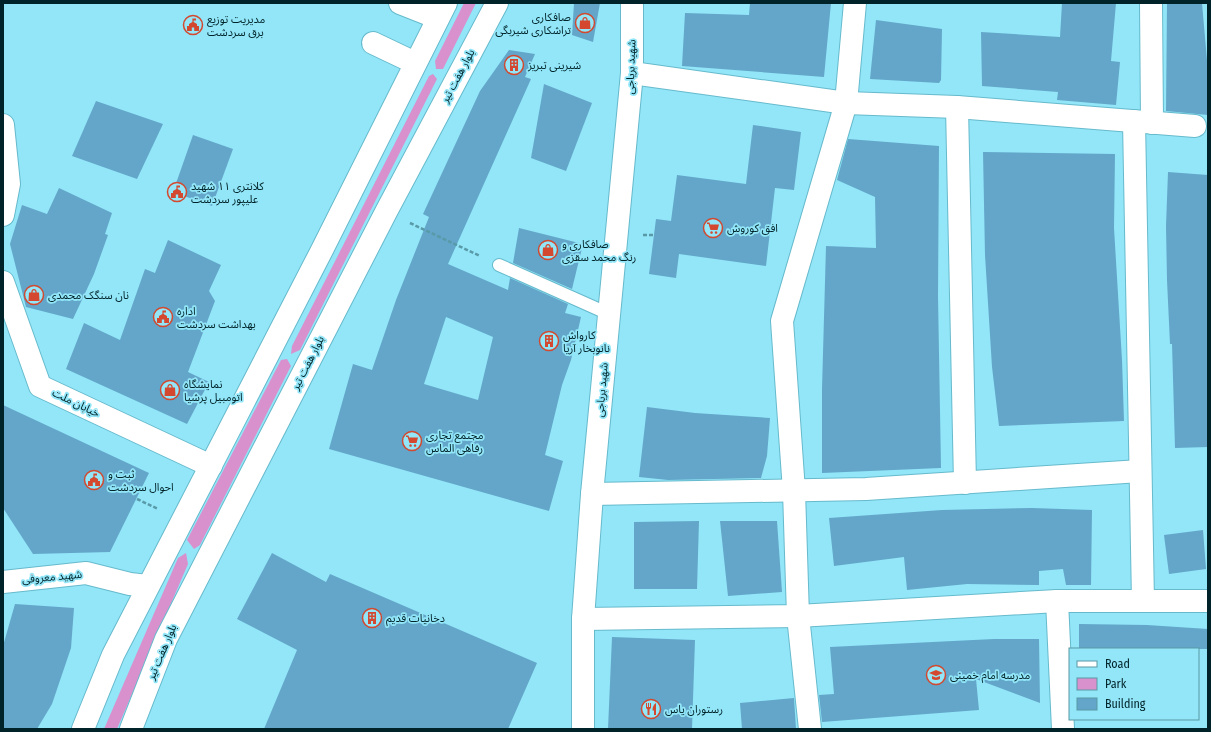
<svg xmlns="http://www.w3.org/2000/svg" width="1211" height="732" font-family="'Fira Sans Condensed','Noto Sans Arabic',sans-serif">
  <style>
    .green { fill: #d891cd }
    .building { fill: #63a6c9; fill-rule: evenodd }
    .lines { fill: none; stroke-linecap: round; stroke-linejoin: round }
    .service-casing { stroke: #66bacc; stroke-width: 14 }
    .minor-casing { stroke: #66bacc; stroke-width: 24 }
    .tertiary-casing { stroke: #66bacc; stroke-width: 24 }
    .secondary-casing { stroke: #66bacc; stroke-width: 24 }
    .path { stroke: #599aa8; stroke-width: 2.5; stroke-dasharray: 4 2; stroke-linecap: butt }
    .service { stroke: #fff; stroke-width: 12 }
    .minor { stroke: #fff; stroke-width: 22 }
    .tertiary { stroke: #fff; stroke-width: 22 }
    .secondary { stroke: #fff; stroke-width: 22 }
    .labels { text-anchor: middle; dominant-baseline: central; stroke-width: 3.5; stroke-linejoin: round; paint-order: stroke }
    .poi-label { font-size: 11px; fill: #002329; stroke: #92e6f8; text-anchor: start }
    .street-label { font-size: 11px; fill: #002329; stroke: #92e6f8 }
  </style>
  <rect width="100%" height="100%" fill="#92e6f8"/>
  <g class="green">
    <path d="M464,3H476L443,69H436L435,61Z"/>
    <path d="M433,74L437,79L300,350L291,354L292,346L429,76Z"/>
    <path d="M287,359L291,366L200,545L194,549L187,540L281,360Z"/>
    <path d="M186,553L188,564L117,729H104L178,558Z"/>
  </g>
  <g class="building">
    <path d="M574,3H600L593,42L572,35Z"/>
    <path d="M750,3H831L824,77L682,66L685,13L749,15Z"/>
    <path d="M1062,3H1116L1111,61L1120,62L1116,105L1057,100L1058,92L982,86L981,32L1060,37Z"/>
    <path d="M1167,3H1202L1208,72V115L1166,111Z"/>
    <path d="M876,20L942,29L941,80L939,83L870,79Z"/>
    <path d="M509,50L535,54L525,77L531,79L448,264L508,290L510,278L568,304L565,313L581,317L571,360L562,385L545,455L563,461L549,511L329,449L353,364L372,370L396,300L429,217L423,214L480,91ZM446,317L493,337L478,400L424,384Z"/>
    <path d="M544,84L592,103L566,171L531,158Z"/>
    <path d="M96,101L163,124L137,179L72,156Z"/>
    <path d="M753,125L801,132L794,190L775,188L766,266L679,254L676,278L649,274L656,219L671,221L677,175L746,184Z"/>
    <path d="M193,135L233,149L212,206L173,192Z"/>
    <path d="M848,139L939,146L938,296L941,468L822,473V389L826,246L876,248L875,197L837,180Z"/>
    <path d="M983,152L1115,154L1114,228L1122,360L1124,421L999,426L992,367L985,255Z"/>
    <path d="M1168,172L1208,175V447L1175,448L1172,344H1170L1167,280L1166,226Z"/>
    <path d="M59,188L112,213L105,234L108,235L94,274L73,319L26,307L10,244L22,205L47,214Z"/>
    <path d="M519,228L583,244L572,289L513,263Z"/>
    <path d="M168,240L221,265L209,291L215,301L188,372L209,382L187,424L66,369L84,323L120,340L145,269L155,273Z"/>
    <path d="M3,405L149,473L110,552L33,554L3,508Z"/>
    <path d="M647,407L695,413L770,418L767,456L761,478L668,480L639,477Z"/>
    <path d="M1032,508L1092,510L1091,585H1066L1063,569L1039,571V585L967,584L907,590L904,557L834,566L829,518L942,510Z"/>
    <path d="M699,521L697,589H634V522Z"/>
    <path d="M720,521H777L782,592L728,596Z"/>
    <path d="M1203,530L1206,569L1169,574L1164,535Z"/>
    <path d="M272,553L326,582L330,574L537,663L508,729H264L297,650L237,619Z"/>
    <path d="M15,604L74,608L71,648L52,704L37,729H3V646Z"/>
    <path d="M1079,624L1147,625L1208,629V649H1079Z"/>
    <path d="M612,637L695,640L692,729H608Z"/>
    <path d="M994,639H1039L1040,703L976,679L979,710L822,722L819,695L834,694L830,647Z"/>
    <path d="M794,698L796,729H742L740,703Z"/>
  </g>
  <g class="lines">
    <g class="service-casing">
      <path id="service" d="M499,265L609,314"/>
    </g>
    <g class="minor-casing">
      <g id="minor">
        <path d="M400,3L438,18"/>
        <path d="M1151,3L1152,123"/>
        <path d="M373,43L415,63"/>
        <path d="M632,73L846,103L957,107L1195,126"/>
        <path d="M957,107L965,483"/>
        <path d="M1134,121L1143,601"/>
        <path d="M592,494L866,489L1140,471"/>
        <path d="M3,582L86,573L130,584L148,586"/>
        <path d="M1057,601L1063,729"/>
        <path d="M583,619L798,616L1057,601H1208"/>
        <path d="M810,729L798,616L794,491L782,321L846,103L855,3"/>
      </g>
    </g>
    <g class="tertiary-casing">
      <g id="tertiary">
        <path d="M3,125L9,184L3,215"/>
        <path d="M3,282L40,386L211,466"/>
        <path d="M583,729V619L592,494L632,73V3"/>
      </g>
    </g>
    <g class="secondary-casing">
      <g id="secondary">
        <path d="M83,729L113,655L322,250L446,3"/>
        <path d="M131,729L166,639L386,212L497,3"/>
      </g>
    </g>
    <g class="path">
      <path d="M410,223L480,256"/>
      <path d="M643,235H654"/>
      <path d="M137,499L158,509"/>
    </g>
    <use href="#service" class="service"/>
    <use href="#minor" class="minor"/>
    <use href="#tertiary" class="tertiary"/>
    <use href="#secondary" class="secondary"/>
  </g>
  <defs>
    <g id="shop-ring" transform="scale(1)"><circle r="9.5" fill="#92e6f8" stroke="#d3482e" stroke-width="1.5"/><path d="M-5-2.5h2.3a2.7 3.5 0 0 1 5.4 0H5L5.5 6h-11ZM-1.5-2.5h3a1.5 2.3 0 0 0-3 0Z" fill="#d3482e"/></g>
    <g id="civic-ring" transform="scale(1)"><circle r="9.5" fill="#92e6f8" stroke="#d3482e" stroke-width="1.5"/><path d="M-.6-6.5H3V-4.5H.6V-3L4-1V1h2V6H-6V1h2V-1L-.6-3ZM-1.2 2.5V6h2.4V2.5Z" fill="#d3482e"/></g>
    <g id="building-ring" transform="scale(1)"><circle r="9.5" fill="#92e6f8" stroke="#d3482e" stroke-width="1.5"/><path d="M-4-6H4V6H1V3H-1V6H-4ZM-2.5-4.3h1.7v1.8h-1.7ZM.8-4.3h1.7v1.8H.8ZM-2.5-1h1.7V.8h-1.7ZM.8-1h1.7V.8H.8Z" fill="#d3482e"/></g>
    <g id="supermarket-ring" transform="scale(1)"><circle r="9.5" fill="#92e6f8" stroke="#d3482e" stroke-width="1.5"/><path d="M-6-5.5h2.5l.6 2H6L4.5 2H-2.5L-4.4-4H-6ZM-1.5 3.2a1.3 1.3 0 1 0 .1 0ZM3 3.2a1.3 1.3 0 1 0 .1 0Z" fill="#d3482e"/></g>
    <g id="school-ring" transform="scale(1)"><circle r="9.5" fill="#92e6f8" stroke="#d3482e" stroke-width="1.5"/><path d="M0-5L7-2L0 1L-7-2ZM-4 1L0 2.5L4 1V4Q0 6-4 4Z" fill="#d3482e"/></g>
    <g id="restaurant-ring" transform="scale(1)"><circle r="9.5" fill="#92e6f8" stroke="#d3482e" stroke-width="1.5"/><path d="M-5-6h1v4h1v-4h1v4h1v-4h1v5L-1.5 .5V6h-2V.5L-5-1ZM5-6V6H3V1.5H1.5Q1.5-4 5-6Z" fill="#d3482e"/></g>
  </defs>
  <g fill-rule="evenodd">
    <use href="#shop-ring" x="585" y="23"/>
    <use href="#civic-ring" x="193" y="25"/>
    <use href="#building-ring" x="514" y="65"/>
    <use href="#civic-ring" x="177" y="192"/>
    <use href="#supermarket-ring" x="713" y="228"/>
    <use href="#shop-ring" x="548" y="250"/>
    <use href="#shop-ring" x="34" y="295"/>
    <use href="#civic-ring" x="163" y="317"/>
    <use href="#building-ring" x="549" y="341"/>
    <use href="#shop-ring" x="170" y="390"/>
    <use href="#supermarket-ring" x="412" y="441"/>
    <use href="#civic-ring" x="94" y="480"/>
    <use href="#building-ring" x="372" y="618"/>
    <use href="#school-ring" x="936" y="675"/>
    <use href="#restaurant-ring" x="651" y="709"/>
  </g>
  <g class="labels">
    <g class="poi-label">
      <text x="571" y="17" text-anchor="end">صافکاری<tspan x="571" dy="13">تراشکاری شیربگی</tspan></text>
      <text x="207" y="19">مدیریت توزیع<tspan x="207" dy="13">برق سردشت</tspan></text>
      <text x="528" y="65">شیرینی تبریز</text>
      <text x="191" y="186">کلانتری ۱۱ شهید<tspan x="191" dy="13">علیپور سردشت</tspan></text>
      <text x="727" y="228">افق کوروش</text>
      <text x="562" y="244">صافکاری و<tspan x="562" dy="13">رنگ محمد سقزی</tspan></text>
      <text x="48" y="295">نان سنگک محمدی</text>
      <text x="177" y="311">اداره<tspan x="177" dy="13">بهداشت سردشت</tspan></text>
      <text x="563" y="335">کارواش<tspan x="563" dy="13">نانوبخار آریا</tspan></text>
      <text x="184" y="384">نمایشگاه<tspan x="184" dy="13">اتومبیل پرشیا</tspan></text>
      <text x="426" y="435">مجتمع تجاری<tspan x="426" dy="13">رفاهی الماس</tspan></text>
      <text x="108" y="474">ثبت و<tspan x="108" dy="13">احوال سردشت</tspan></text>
      <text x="386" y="618">دخانیات قدیم</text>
      <text x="950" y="675">مدرسه امام خمینی</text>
      <text x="665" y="709">رستوران یاس</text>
    </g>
    <g class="street-label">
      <text transform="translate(631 67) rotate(-88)">شهید بریاجی</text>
      <text transform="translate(458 76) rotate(-62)">بلوار هفت تیر</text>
      <text transform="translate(308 363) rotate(-63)">بلوار هفت تیر</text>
      <text transform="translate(602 390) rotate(-85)">شهید بریاجی</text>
      <text transform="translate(76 403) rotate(26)">خیابان ملت</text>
      <text transform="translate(52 577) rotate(-5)">شهید معروفی</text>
      <text transform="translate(162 652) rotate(-67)">بلوار هفت تیر</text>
    </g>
  </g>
  <rect width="1211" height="732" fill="none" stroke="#002329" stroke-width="8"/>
  <rect x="1069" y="648" width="130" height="72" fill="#92e6f8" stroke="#5898a5"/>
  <rect x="1077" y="661" width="20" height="6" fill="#ffffff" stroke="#5898a5"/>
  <text x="1105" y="668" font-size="12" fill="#002329">Road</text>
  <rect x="1077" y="678" width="20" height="12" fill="#d891cd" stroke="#5898a5"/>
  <text x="1105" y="688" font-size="12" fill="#002329">Park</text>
  <rect x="1077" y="698" width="20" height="12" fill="#63a6c9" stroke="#5898a5"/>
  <text x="1105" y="708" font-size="12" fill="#002329">Building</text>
</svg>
